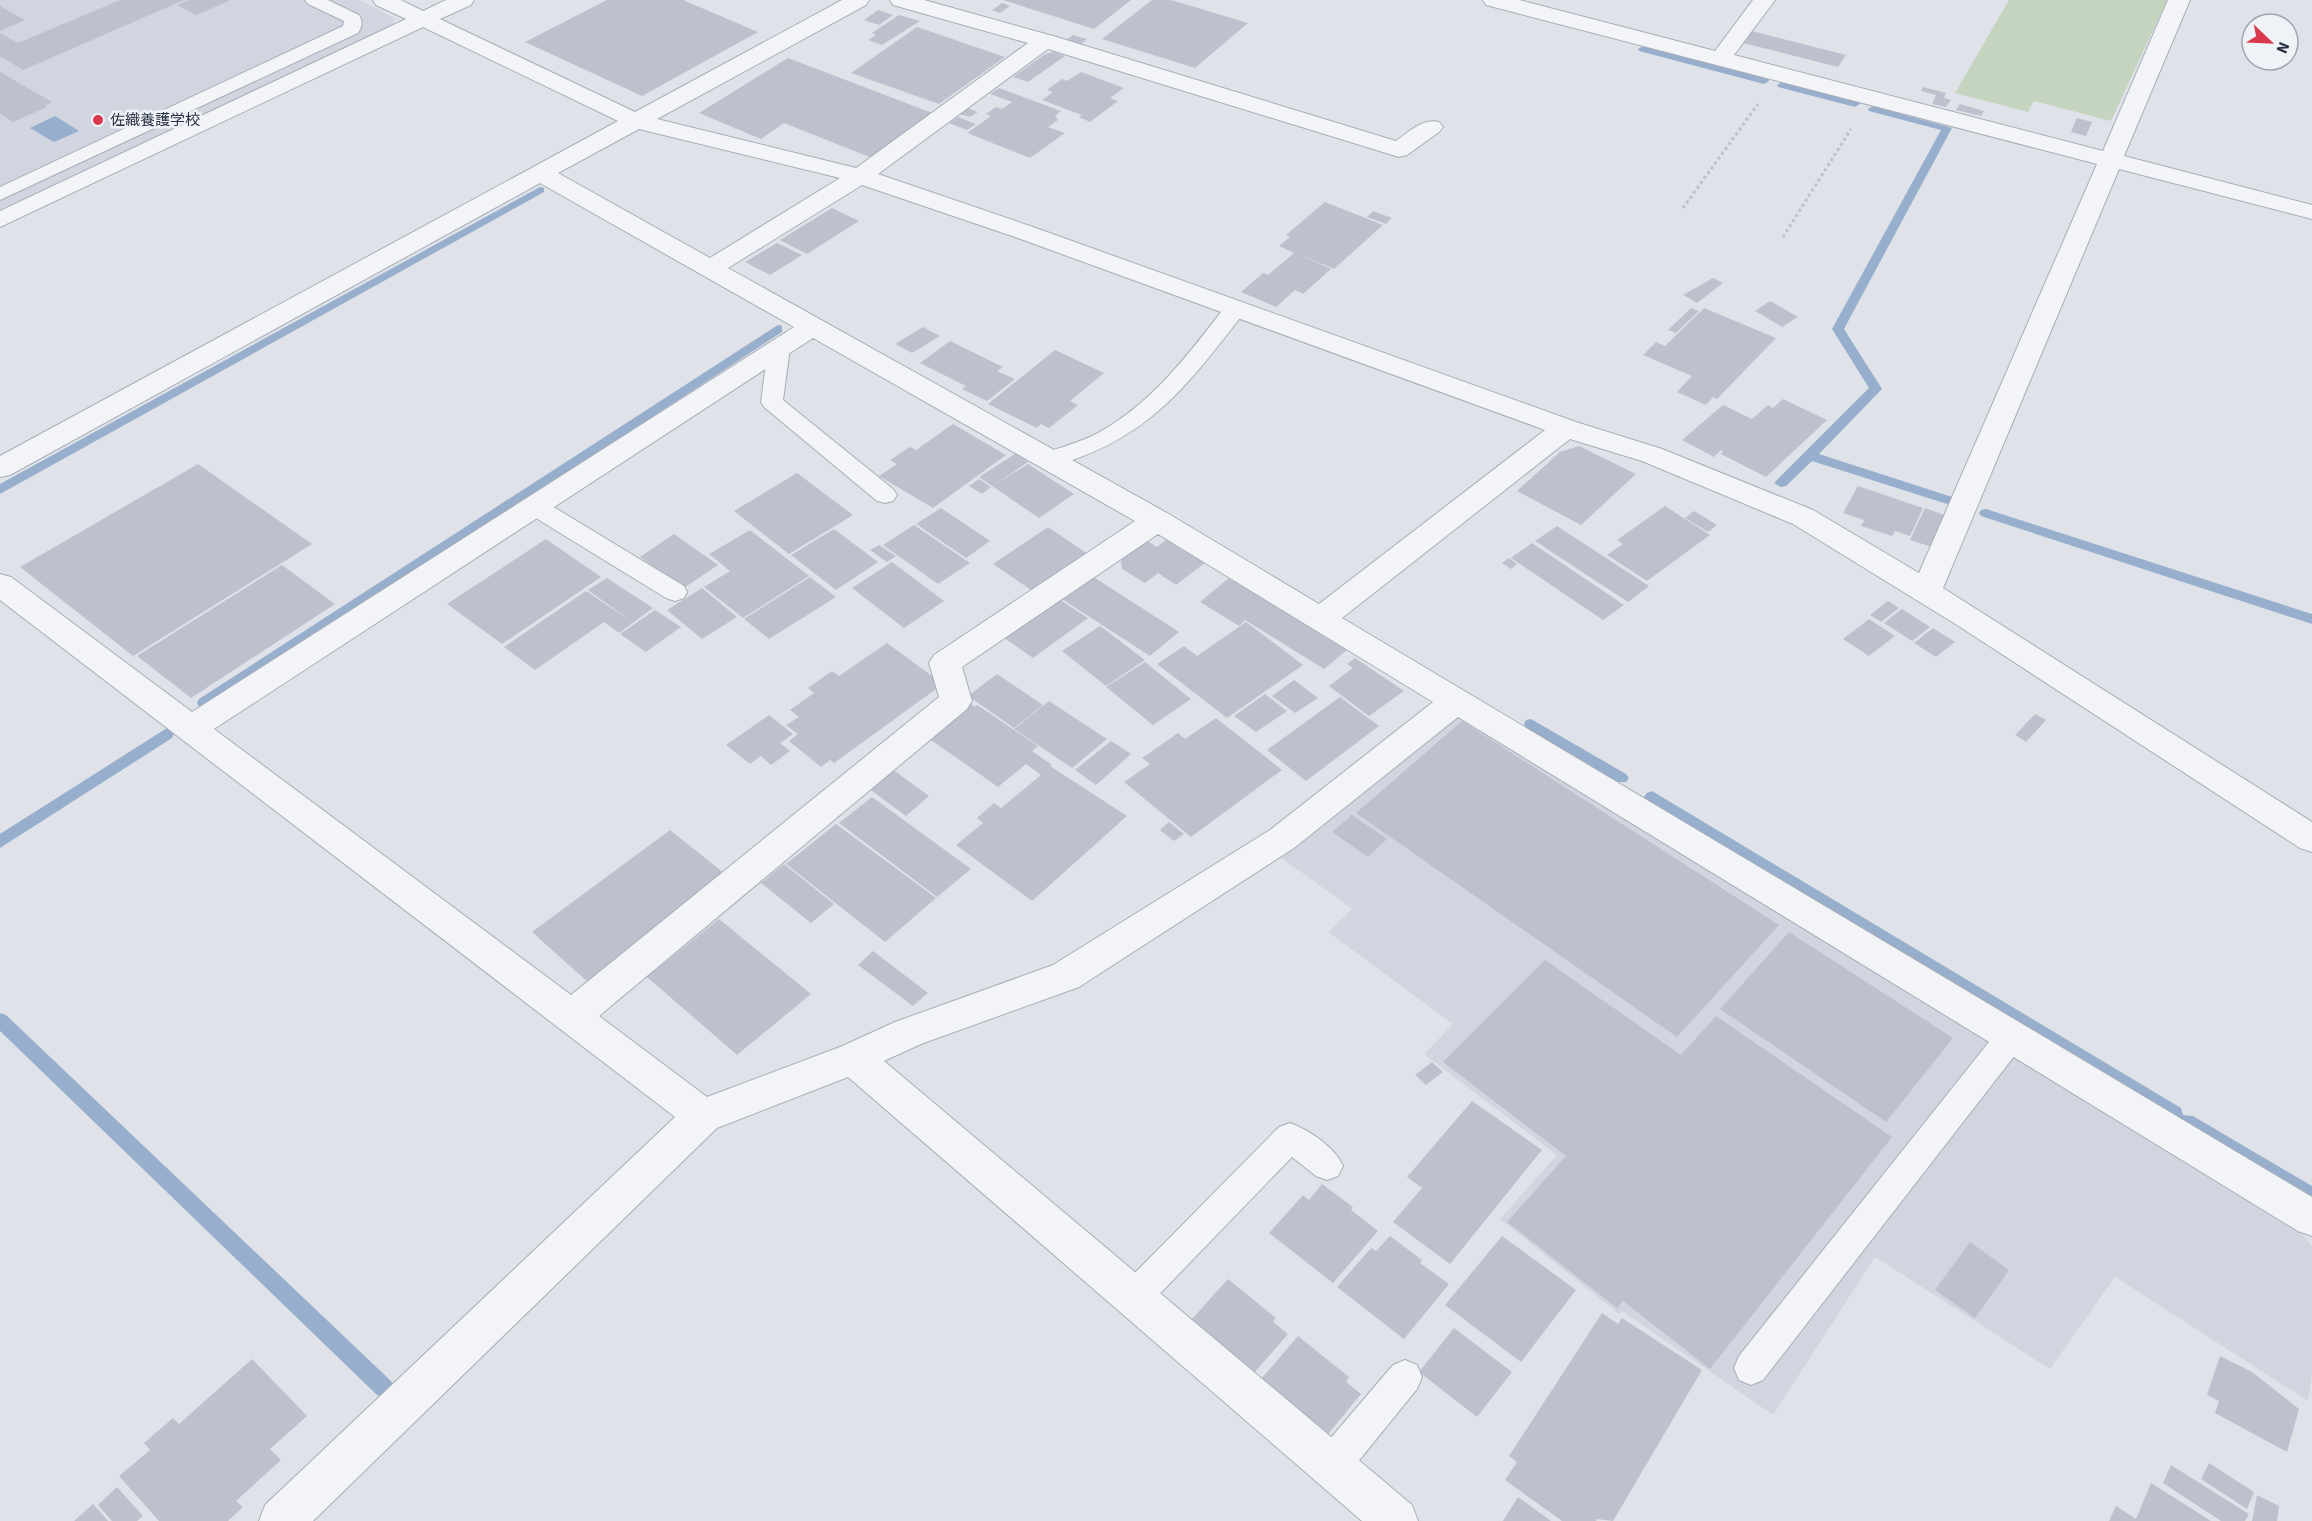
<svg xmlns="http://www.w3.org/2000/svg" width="2312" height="1521" font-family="'Source Sans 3','Noto Sans JP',sans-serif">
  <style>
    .built { fill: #d1d5df }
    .green { fill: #c4d4bf }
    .water { fill: #97afcc }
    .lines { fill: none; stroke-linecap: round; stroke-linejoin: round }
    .stream { fill: #97afcc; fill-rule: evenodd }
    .building { fill: #bcc1cd }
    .lane-casing { stroke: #a8adb7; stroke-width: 2 }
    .street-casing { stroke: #a8adb7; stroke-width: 2 }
    .path { stroke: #bdc1c8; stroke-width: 3; stroke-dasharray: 3 3; stroke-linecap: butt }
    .lane { fill: #f2f4f7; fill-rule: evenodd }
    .street { fill: #f2f4f7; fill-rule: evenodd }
    .poi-dot { fill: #d83a4c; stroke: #eff2f7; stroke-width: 2 }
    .labels { text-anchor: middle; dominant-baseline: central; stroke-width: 5; stroke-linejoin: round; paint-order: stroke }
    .far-poi-label { font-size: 15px; fill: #272f42; stroke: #eff2f7; text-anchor: start }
  </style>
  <rect width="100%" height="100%" fill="#dfe3e9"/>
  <g class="built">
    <path d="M0,0H359L395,18L392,27L0,212Z"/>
    <path d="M1456,713L2301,1233L2312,1246V1376L2308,1401L2115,1277L2050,1369L1875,1257L1773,1415L1622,1311L1619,1314L1500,1219L1557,1155L1424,1054L1453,1024L1328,932L1352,909L1279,856Z"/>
  </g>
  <path class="green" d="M2009,0H2167L2111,121L2034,101L2028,112L1955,93Z"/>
  <path class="water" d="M55,116L79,131L54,142L30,128Z"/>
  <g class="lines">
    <g class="stream">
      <path d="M1643,46L1768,79L1769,81L1764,84L1639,51L1638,49Z"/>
      <path d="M1782,82L1859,102L1860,104L1855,107L1778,87L1777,85Z"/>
      <path d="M1873,106L1952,128L1844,329L1882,389L1819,454L1952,497L1954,500L1947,504L1812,461L1786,486L1781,487L1774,483L1869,388L1832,329L1941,130L1869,111L1868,109Z"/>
      <path d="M540,187L544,188V192L0,494V484Z"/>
      <path d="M778,325L782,326V332L209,707H199L197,703L199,699Z"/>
      <path d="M1986,509L2312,614V624L1981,516L1979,513L1981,510Z"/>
      <path d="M1531,719L1626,774L1629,778L1626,782H1616L1526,728L1524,724L1526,720Z"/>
      <path d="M167,728L172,730L174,734L172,738L0,848V834Z"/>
      <path d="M1652,791L2181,1108L2183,1115L2193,1116L2312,1186V1204L2181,1126L2179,1119L2169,1118L1647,801L1644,797L1647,793Z"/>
      <path d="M0,1013L6,1015L391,1381L394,1388L391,1395L384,1397L377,1395L0,1031Z"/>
    </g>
  </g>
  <g class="building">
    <path d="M120,0H184L23,70L0,56V33L18,43Z"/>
    <path d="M189,0H231L196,15L177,5Z"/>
    <path d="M607,0H683L758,32L642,96L525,42Z"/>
    <path d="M1003,0H1131L1094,29Z"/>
    <path d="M1152,0H1171L1248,23L1195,68L1102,39Z"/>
    <path d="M1002,3L1010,6L1000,13L992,10Z"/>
    <path d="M0,6L25,20L0,31Z"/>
    <path d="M878,10L893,15L879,25L864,20Z"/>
    <path d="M899,15L920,21L882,45L868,40L876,35L872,33Z"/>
    <path d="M917,27L1005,57L939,104L851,73Z"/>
    <path d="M1748,30L1846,55L1838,67L1739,42Z"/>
    <path d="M1073,35L1087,39L1080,45L1066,40Z"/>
    <path d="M1054,52L1065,56L1028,82L1013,77L1045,54Z"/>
    <path d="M788,58L935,114L872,158L784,123L761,139L699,113Z"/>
    <path d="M0,72L52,102L45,106L47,107L13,122L0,114Z"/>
    <path d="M1081,72L1124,88L1110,98L1118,101L1090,122L1079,117L1082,115L1042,100L1053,92L1047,90L1062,79L1067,81Z"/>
    <path d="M1923,87L1946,93L1944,98L1951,100L1946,107L1932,104L1936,95L1921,91Z"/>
    <path d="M999,88L1061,111L1055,116L1058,120L1048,127L1065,133L1030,158L967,133L991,116L986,114L996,107L1002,109L1012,102L990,94Z"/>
    <path d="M1960,104L1984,111L1981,116L1956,110Z"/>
    <path d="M968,108L978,112L970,117L960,114Z"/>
    <path d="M958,117L976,124L967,130L949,123Z"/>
    <path d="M2077,118L2092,122L2086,136L2071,132Z"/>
    <path d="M1325,202L1383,225L1334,269L1298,254L1331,269L1303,294L1295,290L1276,307L1241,292L1263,273L1268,275L1294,253L1279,246L1290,237L1286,235Z"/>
    <path d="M832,208L859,221L807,254L780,240Z"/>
    <path d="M1373,211L1392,218L1386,224L1367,217Z"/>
    <path d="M777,243L802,255L770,275L745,262Z"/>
    <path d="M1713,278L1723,283L1697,303L1683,295Z"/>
    <path d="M1770,301L1798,317L1782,327L1755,311Z"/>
    <path d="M1691,308L1699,311L1676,333L1668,330Z"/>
    <path d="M1704,308L1776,338L1717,399L1713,397L1706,405L1677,392L1692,376L1643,355L1656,342L1665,346Z"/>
    <path d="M923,327L940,336L912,353L895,344Z"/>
    <path d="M950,341L1003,367L997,371L1015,379L987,401L962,389L966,386L920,363Z"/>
    <path d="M1055,350L1104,373L1070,401L1078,405L1049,428L1041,424L1037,428L988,404Z"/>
    <path d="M1783,399L1827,420L1766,477L1721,454L1723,452L1721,450L1714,457L1682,440L1723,405L1752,419L1768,405L1773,408Z"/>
    <path d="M953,424L1006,455L933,508L879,476L897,464L890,460L910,447L916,450Z"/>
    <path d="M1579,446L1636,474L1581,525L1517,491L1560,452Z"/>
    <path d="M1015,454L1028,462L995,485L1028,464L1074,494L1039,518L979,477Z"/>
    <path d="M198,464L312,544L133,656L20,567Z"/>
    <path d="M797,473L853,515L789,554L734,511Z"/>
    <path d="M979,479L991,487L982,494L969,486Z"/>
    <path d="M1858,486L1923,508L1910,536L1895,531L1892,536L1861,526L1864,520L1843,513Z"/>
    <path d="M1665,506L1710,535L1647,581L1607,555L1623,544L1617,540Z"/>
    <path d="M941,508L990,541L966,558L916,524Z"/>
    <path d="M1925,508L1947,516L1932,547L1910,540Z"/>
    <path d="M1694,511L1717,525L1708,532L1685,518Z"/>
    <path d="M914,525L970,563L938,584L883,545Z"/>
    <path d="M1557,526L1649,586L1628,602L1535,541Z"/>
    <path d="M1048,527L1088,554L1034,592L993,564Z"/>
    <path d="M834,529L878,562L836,590L791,555Z"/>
    <path d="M750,530L809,576L743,618L704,587L730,571L709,554Z"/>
    <path d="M674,534L718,565L684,588L640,557Z"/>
    <path d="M546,539L601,577L502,644L447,604Z"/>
    <path d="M1167,539L1206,562L1176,585L1158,573L1145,583L1122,569L1121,559L1146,540L1157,547Z"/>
    <path d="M1532,543L1624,605L1603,620L1511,558Z"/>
    <path d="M879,545L896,556L887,562L870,550Z"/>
    <path d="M1509,558L1517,564L1511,569L1502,563Z"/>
    <path d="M892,562L944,601L904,628L852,588Z"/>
    <path d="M282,565L335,604L191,698L137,656Z"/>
    <path d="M1092,576L1106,585L1179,632L1150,656L1062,599Z"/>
    <path d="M810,577L836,597L769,639L744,619Z"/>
    <path d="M1230,577L1348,649L1324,669L1245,620L1239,626L1200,602Z"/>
    <path d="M607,578L653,608L619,633L604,622L535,670L504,647L586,591L632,622L588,590Z"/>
    <path d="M702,588L737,617L702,639L667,610Z"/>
    <path d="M1057,598L1088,618L1033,658L1003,637Z"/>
    <path d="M1888,601L1899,608L1881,622L1870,615Z"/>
    <path d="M1902,609L1930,627L1912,641L1884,623Z"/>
    <path d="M655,610L681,627L646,652L620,634Z"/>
    <path d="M1869,619L1895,636L1869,656L1843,639Z"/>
    <path d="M1246,622L1303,665L1227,718L1157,664L1184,646L1197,656Z"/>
    <path d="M1100,626L1145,660L1106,686L1062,651Z"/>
    <path d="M1933,628L1955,642L1936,657L1914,643Z"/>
    <path d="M887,643L943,684L834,763L830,760L821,767L789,741L798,734L786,725L799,717L790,710L814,693L808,688L832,671L839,676Z"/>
    <path d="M1355,658L1404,691L1369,716L1329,686L1353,668L1347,664Z"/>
    <path d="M1145,662L1191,699L1153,725L1106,687Z"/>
    <path d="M997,674L1043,705L1014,728L968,696Z"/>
    <path d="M1294,680L1318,698L1295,713L1272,696Z"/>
    <path d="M1265,694L1287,711L1256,732L1234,716Z"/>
    <path d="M1340,697L1379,726L1306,781L1267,750Z"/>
    <path d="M967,701L975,707L977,705L1038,746L1032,751L1052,765L1050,766L1127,816L1032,901L956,845L983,823L977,818L994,803L1001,808L1041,775L1026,764L998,787L924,735Z"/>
    <path d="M1049,701L1107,739L1072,768L1014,729Z"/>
    <path d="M2035,714L2046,720L2026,742L2015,735Z"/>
    <path d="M769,715L793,734L780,743L790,751L771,765L761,756L750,764L726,745Z"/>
    <path d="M1216,718L1282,770L1191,837L1124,782L1150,764L1142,758L1178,733L1185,739Z"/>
    <path d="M1462,721L1779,925L1677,1037L1356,813Z"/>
    <path d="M1111,741L1131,754L1096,785L1075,770Z"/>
    <path d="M892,769L929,796L906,816L868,788Z"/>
    <path d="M872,797L971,869L937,897L839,823Z"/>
    <path d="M1352,815L1387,839L1368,857L1332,832Z"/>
    <path d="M1169,822L1184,834L1174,841L1160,830Z"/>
    <path d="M836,824L936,898L885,942L786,864Z"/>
    <path d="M670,830L729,877L590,984L532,932Z"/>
    <path d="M784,864L834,904L811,923L761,883Z"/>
    <path d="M719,919L811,994L737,1055L647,977Z"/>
    <path d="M1789,932L1953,1038L1886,1122L1720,1009Z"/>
    <path d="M873,951L928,993L913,1006L858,965Z"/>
    <path d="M1545,960L1681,1055L1716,1016L1892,1137L1710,1369L1623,1301L1617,1308L1507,1222L1566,1156L1443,1062Z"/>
    <path d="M1432,1062L1443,1072L1426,1085L1415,1075Z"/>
    <path d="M1472,1101L1542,1150L1450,1264L1393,1222L1422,1188L1407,1177Z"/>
    <path d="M1322,1184L1353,1207L1351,1210L1378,1231L1333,1283L1269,1233L1303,1195L1309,1200Z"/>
    <path d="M1390,1236L1422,1260L1420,1263L1449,1284L1404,1339L1337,1287L1371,1248L1376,1251Z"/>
    <path d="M1502,1236L1576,1290L1521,1362L1445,1305Z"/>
    <path d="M1970,1242L2009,1270L1975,1318L1935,1290Z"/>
    <path d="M1228,1279L1276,1318L1273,1322L1288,1334L1255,1372L1192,1319Z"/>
    <path d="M1602,1313L1618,1324L1622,1318L1702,1370L1613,1521L1597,1519L1596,1521H1562L1505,1480L1517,1462L1509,1456Z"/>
    <path d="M1454,1328L1512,1372L1477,1417L1419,1372Z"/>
    <path d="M1298,1336L1349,1377L1346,1382L1361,1394L1328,1434L1262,1378Z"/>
    <path d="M2220,1356L2252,1372L2299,1409L2287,1452L2215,1413L2219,1401L2207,1395Z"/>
    <path d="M252,1359L307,1416L270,1449L281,1460L236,1501L243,1507L228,1521H159L119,1476L150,1450L144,1443L173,1418L179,1424Z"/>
    <path d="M2209,1463L2254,1492L2247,1509L2201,1479Z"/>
    <path d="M2171,1465L2249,1514L2245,1521H2221L2163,1483Z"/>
    <path d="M2151,1483L2211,1521H2109L2116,1506L2136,1519Z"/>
    <path d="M117,1487L143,1516L137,1521H112L98,1505Z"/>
    <path d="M2257,1495L2279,1506L2277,1521H2252Z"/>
    <path d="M1518,1497L1551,1521H1503Z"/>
    <path d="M93,1504L108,1521H74Z"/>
  </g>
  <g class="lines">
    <g class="lane-casing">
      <g id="lane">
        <path d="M305,0H328L359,15C363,21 362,27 358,33L0,200V187L343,26L344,21L308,4Z"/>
        <path d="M1235,303L1243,304L1246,309L1243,314C1185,389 1146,441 1050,467L1042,464L1038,459L1042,454C1058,448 1074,444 1090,437C1148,409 1189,354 1227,304Z"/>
        <path d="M779,341L787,343L790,348L783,400L893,489L897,495L893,501L885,503L877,501L764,407L761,402L768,348L771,343Z"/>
        <path d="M534,498L542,500L684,586L687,592L684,598L675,601L666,598L526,512L522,506L526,500Z"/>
        <path d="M2011,1024L2022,1028L2026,1037L2022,1046L1763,1380L1751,1385L1739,1380L1734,1368L1739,1356L2000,1028Z"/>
        <path d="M1290,1123C1309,1130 1335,1147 1343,1166L1338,1176L1327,1180L1316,1176L1292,1157L1146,1308L1134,1313L1122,1308L1117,1297L1122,1286L1279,1127Z"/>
        <path d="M1405,1360L1417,1365L1422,1377L1417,1389L1344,1479L1331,1484L1318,1479L1313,1466L1318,1453L1393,1365Z"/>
      </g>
    </g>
    <g class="street-casing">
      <path id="street" d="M373,0H401L423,11L446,0H474L471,5L440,19L635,112L842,0H869L866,5L657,119L856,168L1028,43L893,5L890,0H924L1053,36L1396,141C1409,132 1422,118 1439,122L1443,127L1439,132L1407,155L1399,157L1048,49L878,174L1033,227L1576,422L1662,449L1813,510L1919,573L2097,164L1486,5L1483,0H1519L1715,51L1753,0H1775L1734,55L2103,151L2168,0H2190L2124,156L2312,205V219L2119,169L1943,588L2312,822V852L2300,848L1957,625L1793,524L1642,461L1570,439L1342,618L2312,1197V1236L2298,1231L1458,717L1294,848L1079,987L921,1044L884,1061L1412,1505L1418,1521H1362L848,1077L717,1128L313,1521H259L265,1505L675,1117L0,600V574L11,577L192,712L794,327L540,183L10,475L0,477V456L618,121L423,27L0,227V211L406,19L376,5ZM639,129L840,178L710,258L558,173ZM862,185L1015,237L1545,430L1319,604L1167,513L728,268ZM813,338L1135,521L934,655L929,663L939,697L571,995L214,729ZM1158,534L1433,702L1270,830L1053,965L895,1022L840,1047L707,1097L599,1016L967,709L972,701L962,667Z"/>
    </g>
    <g class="path">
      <path d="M1683,208L1758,104"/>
      <path d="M1783,237L1851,129"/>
    </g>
    <use href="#lane" class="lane"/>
    <use href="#street" class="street"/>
  </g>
  <circle class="poi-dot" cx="98" cy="120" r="6"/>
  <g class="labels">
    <g class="far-poi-label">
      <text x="110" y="120">佐織養護学校</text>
    </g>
  </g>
  <g transform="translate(2270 42) rotate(113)"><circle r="28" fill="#eff2f7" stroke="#9fa4af" stroke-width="1.5"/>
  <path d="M0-4.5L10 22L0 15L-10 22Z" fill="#d83a4c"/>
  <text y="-9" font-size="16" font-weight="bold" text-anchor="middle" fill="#272f42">N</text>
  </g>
</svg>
